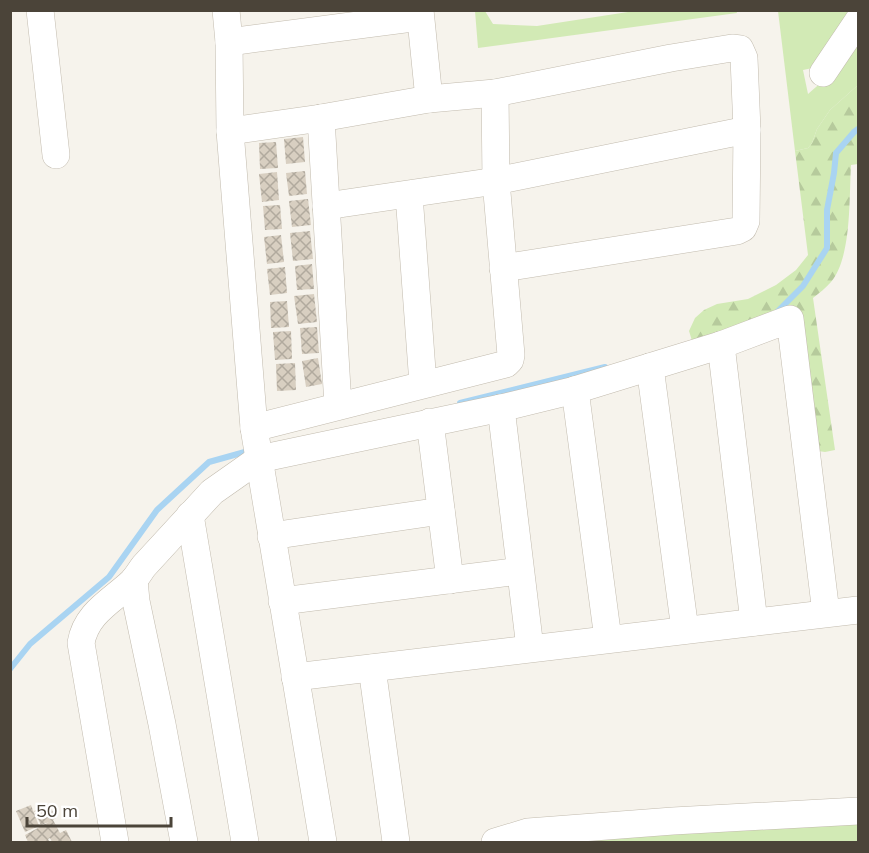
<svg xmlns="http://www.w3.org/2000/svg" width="869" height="853" font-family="Mulish,sans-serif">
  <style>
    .green { fill: #d2eab5 }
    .forest { fill: url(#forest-firs) }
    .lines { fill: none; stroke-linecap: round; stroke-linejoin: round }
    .stream { stroke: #a9d4f2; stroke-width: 6 }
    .building { fill: url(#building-cross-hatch) }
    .minor-casing { stroke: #c2bbae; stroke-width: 28 }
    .minor { stroke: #fff; stroke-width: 27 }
  </style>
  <defs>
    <pattern id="forest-firs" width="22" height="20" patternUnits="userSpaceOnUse" patternTransform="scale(1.5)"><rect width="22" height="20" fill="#d2eab5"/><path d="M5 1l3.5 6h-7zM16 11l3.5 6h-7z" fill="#b6ca9c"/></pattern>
    <pattern id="building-cross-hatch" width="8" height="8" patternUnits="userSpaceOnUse" patternTransform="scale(1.5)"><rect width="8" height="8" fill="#d8cfc1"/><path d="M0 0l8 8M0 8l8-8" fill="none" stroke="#b1aa9e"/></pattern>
  </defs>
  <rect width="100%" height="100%" fill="#f6f3ec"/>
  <g class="green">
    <path d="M641,10H736L737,13L478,48L475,11H485L493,24L537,26Z"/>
    <path d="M778,11H858L822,66L803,70L808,94L824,80L858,28V85L830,110L817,129L812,143L808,148L795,151Z"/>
    <path d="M858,816V842H527Z"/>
  </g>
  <path class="forest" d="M858,85V164L851,165C849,197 852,257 831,282C826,288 819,293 813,298L835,450L825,452L818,451L815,445L797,307L794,306L782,315L694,347L689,331L695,318L704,310L717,304L748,299L776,285L796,270L808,255L795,151L808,148L812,143L817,129L830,110Z"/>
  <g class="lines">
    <g class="stream">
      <path d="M776,313L803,286L827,248V210L834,173L836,153L854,132L858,129"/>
      <path d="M460,403L605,367"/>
      <path d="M10,669L30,644L109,577L157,510L209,462L252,450"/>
    </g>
  </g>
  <g class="building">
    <path d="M303,137L305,162L286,164L284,139Z"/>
    <path d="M276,142L278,168L260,169L259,143Z"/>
    <path d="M305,171L307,194L289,196L286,173Z"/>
    <path d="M277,172L279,200L262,202L259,174Z"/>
    <path d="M308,199L311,225L292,227L289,201Z"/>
    <path d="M280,205L282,229L265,230L263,206Z"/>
    <path d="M310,231L313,259L293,261L290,233Z"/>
    <path d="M281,235L284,262L267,264L264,237Z"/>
    <path d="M312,264L314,289L297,290L295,266Z"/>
    <path d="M285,267L287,293L270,295L267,269Z"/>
    <path d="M314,294L317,322L298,324L294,296Z"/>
    <path d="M287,301L289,327L271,328L270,302Z"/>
    <path d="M317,327L319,353L302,354L300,328Z"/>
    <path d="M291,331L292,359L275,360L273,332Z"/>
    <path d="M318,358L322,384L306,387L302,361Z"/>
    <path d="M295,363L296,390L277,391L276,364Z"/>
    <path d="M49,804L56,818L53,820L60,833L66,830L72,842H52L50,838L48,839L49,841L46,842H28L25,835L49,822L41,825L34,811Z"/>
    <path d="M31,805L39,826L25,832L16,811Z"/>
  </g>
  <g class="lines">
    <g class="minor-casing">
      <g id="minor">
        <path d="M40,10L56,155"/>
        <path d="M226,10L229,42L230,131L254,428L323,842"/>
        <path d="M420,10L429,99"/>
        <path d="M229,42L420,17"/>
        <path d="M823,73L858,21"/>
        <path d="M321,118L338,406"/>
        <path d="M230,131L321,118L429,99L495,93L671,58L732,48L740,49L744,58L747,130L746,221L743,228L737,231L503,268"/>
        <path d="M409,195L423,384"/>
        <path d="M326,206L496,181L747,130"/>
        <path d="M721,345L754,622"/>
        <path d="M650,367L685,630"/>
        <path d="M575,390L608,639"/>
        <path d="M501,408L530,648"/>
        <path d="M430,422L450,580"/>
        <path d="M254,428L506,364L510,360L511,355L496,181L495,93"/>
        <path d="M190,515L245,842"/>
        <path d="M271,536L441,511"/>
        <path d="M134,580L136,601L162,724L184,842"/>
        <path d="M282,601L520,571"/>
        <path d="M372,668L396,842"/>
        <path d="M295,677L858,610"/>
        <path d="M115,842L81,643C86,613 112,601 132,582C137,577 140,571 144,566L212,492L259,459L501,408L575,390L721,345L790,319L826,613"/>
        <path d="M495,842L528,832L673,821L858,811"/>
      </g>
    </g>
    <use href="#minor" class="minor"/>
  </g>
  <rect width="869" height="853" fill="none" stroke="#4b4439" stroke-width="24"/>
  <path d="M27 817v9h144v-9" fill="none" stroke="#4b4439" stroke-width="3"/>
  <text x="36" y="817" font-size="18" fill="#4b4439" stroke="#ffffff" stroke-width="4.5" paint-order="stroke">50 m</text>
</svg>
